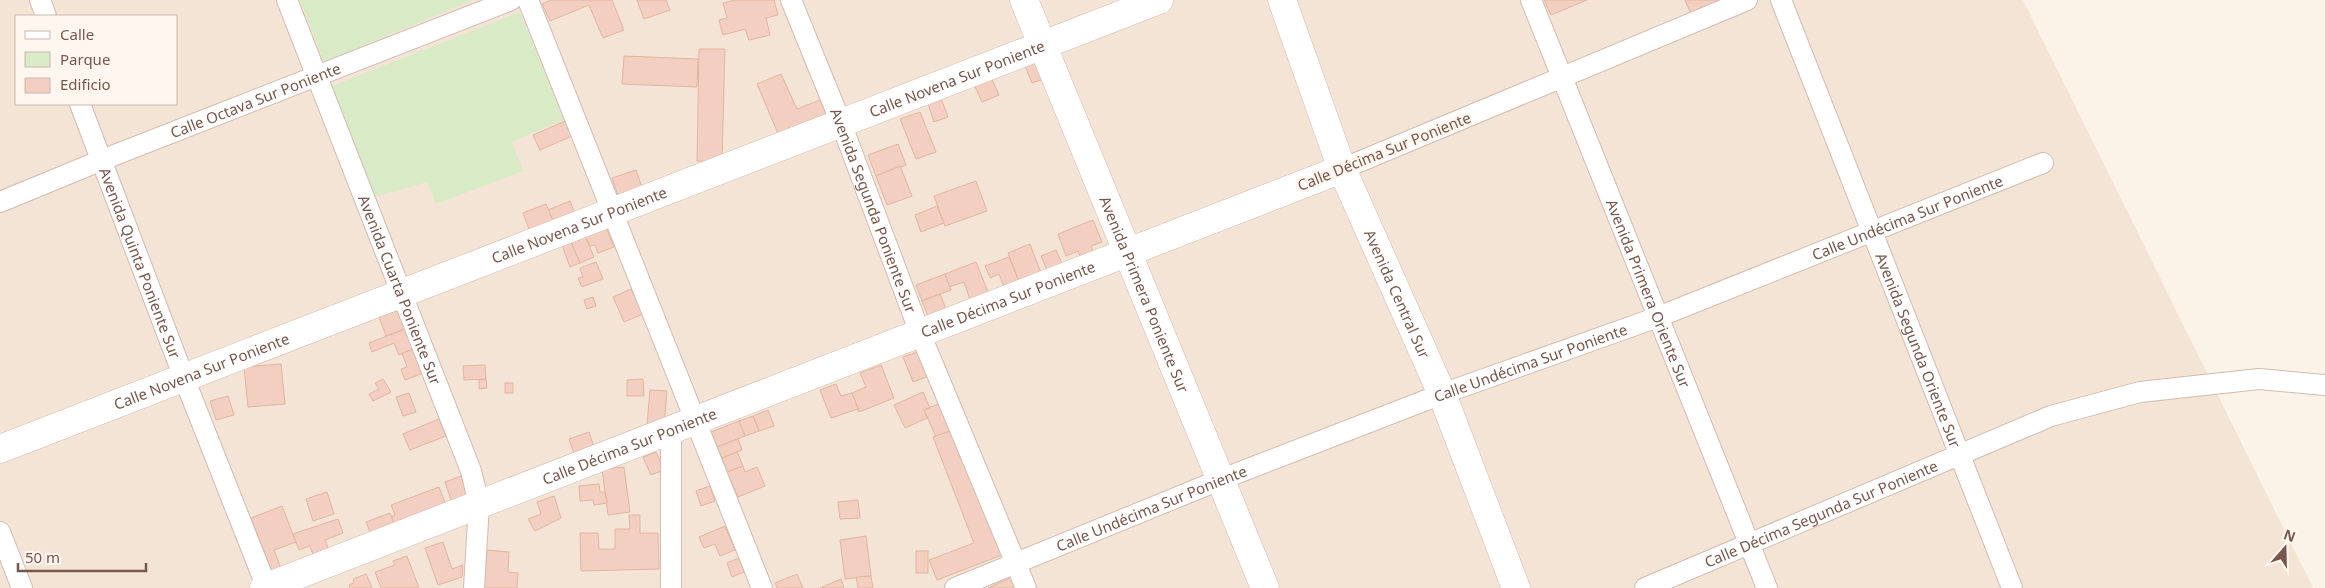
<svg xmlns="http://www.w3.org/2000/svg" width="2325" height="588" font-family="'Noto Sans',sans-serif">
  <style>
    .residential { fill: #f4e4d6; fill-rule: evenodd }
    .green { fill: #d8ebc6 }
    .building { fill: #f2cfc0; stroke: #e4b4a0 }
    .lines { fill: none; stroke-linecap: round; stroke-linejoin: round }
    .street-casing { stroke: #d1bcb0; stroke-width: 22 }
    .secondary-casing { stroke: #d4bbae; stroke-width: 29 }
    .street { stroke: #fff; stroke-width: 20 }
    .secondary { stroke: #fff; stroke-width: 28 }
    .labels { text-anchor: middle; dominant-baseline: central; stroke-width: 5; stroke-linejoin: round; paint-order: stroke }
    .street-label { font-size: 15px; fill: #77574c; stroke: #fff7ef }
  </style>
  <rect width="100%" height="100%" fill="#fcf3e8"/>
  <path class="residential" d="M0,0H2023L2313,588H0ZM16,16H176V104H16Z"/>
  <g class="green">
    <path d="M300,0H473L324,62Z"/>
    <path d="M520,12L564,119L512,142L523,171L436,204L427,182L371,198L327,88Z"/>
  </g>
  <g class="building">
    <path d="M551,0H612L624,30L603,38L589,5L550,21L542,4Z"/>
    <path d="M637,0H666L670,10L644,19Z"/>
    <path d="M735,0H774L778,15L766,18L770,35L749,40L745,29L723,35L719,20L727,18L723,3Z"/>
    <path d="M1544,0H1587L1551,15Z"/>
    <path d="M1685,0H1725L1691,14Z"/>
    <path d="M699,49H725L722,162L697,161Z"/>
    <path d="M1038,55L1047,78L1032,83L1023,61Z"/>
    <path d="M624,56L698,59L697,87L622,84Z"/>
    <path d="M781,74L797,109L820,100L827,116L779,136L757,84Z"/>
    <path d="M990,75L999,95L982,102L973,82Z"/>
    <path d="M939,93L948,117L934,122L926,98Z"/>
    <path d="M920,112L936,152L916,159L900,119Z"/>
    <path d="M565,121L572,136L540,150L533,135Z"/>
    <path d="M898,144L906,165L876,176L868,155Z"/>
    <path d="M900,166L912,196L887,205L876,176Z"/>
    <path d="M636,170L643,190L619,198L612,178Z"/>
    <path d="M976,181L987,211L945,226L934,196Z"/>
    <path d="M570,201L576,217L555,225L548,210Z"/>
    <path d="M546,204L555,225L531,234L523,213Z"/>
    <path d="M937,206L944,223L921,232L915,215Z"/>
    <path d="M1093,220L1102,242L1091,246L1096,258L1083,263L1078,251L1066,256L1058,234Z"/>
    <path d="M606,227L614,247L598,253L595,245L590,246L585,236Z"/>
    <path d="M585,236L594,257L580,263L571,242Z"/>
    <path d="M571,242L580,263L570,267L562,245Z"/>
    <path d="M1030,244L1044,281L1022,289L1008,253Z"/>
    <path d="M1056,250L1064,268L1049,275L1041,256Z"/>
    <path d="M1009,257L1022,289L1007,294L999,274L990,278L985,266Z"/>
    <path d="M596,262L603,279L582,287L578,278L583,277L580,268Z"/>
    <path d="M976,262L990,297L972,305L964,282L949,287L945,274Z"/>
    <path d="M945,274L951,290L922,301L916,285Z"/>
    <path d="M631,289L643,314L624,322L613,297Z"/>
    <path d="M940,294L946,309L928,316L922,301Z"/>
    <path d="M593,297L596,306L587,309L584,300Z"/>
    <path d="M398,310L405,329L386,336L379,317Z"/>
    <path d="M405,329L413,349L399,355L394,343L372,352L369,343Z"/>
    <path d="M417,348L426,372L405,380L401,369L407,367L402,353Z"/>
    <path d="M920,351L929,376L913,382L903,357Z"/>
    <path d="M281,364L285,404L248,407L244,367Z"/>
    <path d="M485,365L486,379L464,380L463,366Z"/>
    <path d="M881,365L894,398L859,412L852,393L866,387L860,373Z"/>
    <path d="M383,379L391,392L373,401L369,394L379,389L375,383Z"/>
    <path d="M486,379L487,388L479,389V380Z"/>
    <path d="M643,379L644,396H627V380Z"/>
    <rect x="505" y="383" width="8" height="10"/>
    <path d="M836,384L841,396L852,393L858,409L831,418L820,390Z"/>
    <path d="M650,390L667,391L664,426L647,425Z"/>
    <path d="M923,392L930,408L924,410L927,418L905,428L894,405Z"/>
    <path d="M409,393L416,412L403,416L396,397Z"/>
    <path d="M228,396L234,415L216,420L210,401Z"/>
    <path d="M941,403L953,430L936,437L924,410Z"/>
    <path d="M768,410L774,426L759,431L753,416Z"/>
    <path d="M753,416L759,431L745,436L739,421Z"/>
    <path d="M439,419L446,436L410,450L403,434Z"/>
    <path d="M739,421L745,436L717,447L711,432Z"/>
    <path d="M953,430L1002,555L937,580L929,560L974,543L933,437Z"/>
    <path d="M589,432L596,453L576,459L569,439Z"/>
    <path d="M738,439L742,450L722,458L717,447Z"/>
    <path d="M656,452L664,470L651,475L643,457Z"/>
    <path d="M737,452L743,466L727,472L722,458Z"/>
    <path d="M743,466L745,472L757,467L765,486L738,497L727,472Z"/>
    <path d="M624,467L630,512L608,515L602,469Z"/>
    <path d="M461,476L470,503L454,508L445,482Z"/>
    <path d="M599,484L600,492H605L607,503L594,505L593,500L580,501L579,486Z"/>
    <path d="M710,486L715,501L701,506L696,491Z"/>
    <path d="M439,487L449,513L398,533L391,517L395,515L391,505Z"/>
    <path d="M327,492L334,514L313,521L306,499Z"/>
    <path d="M554,496L561,518L535,531L528,519L541,514L537,502Z"/>
    <path d="M858,500L860,518L840,519L838,502Z"/>
    <path d="M282,506L296,542L274,550L281,568L272,572L251,518Z"/>
    <path d="M390,513L398,533L374,542L366,522Z"/>
    <path d="M629,515H640V533H658L659,569L581,571L580,533H598L599,549H615V529H630Z"/>
    <path d="M338,519L343,533L325,540L333,561L317,566L310,546L299,550L293,534Z"/>
    <path d="M725,526L735,550L720,556L715,544L704,548L699,537Z"/>
    <path d="M866,536L871,576L845,579L840,540Z"/>
    <path d="M443,542L452,569L463,565L462,577L438,585L425,548Z"/>
    <path d="M487,550L509,552L508,572L518,573L517,588H484Z"/>
    <rect x="916" y="551" width="12" height="22"/>
    <path d="M407,556L419,588H381L375,572L395,565L393,561Z"/>
    <path d="M739,558L744,572L732,577L727,563Z"/>
    <path d="M366,574L372,588H350L349,585L354,583L353,579Z"/>
    <path d="M797,574L803,588H777L775,583Z"/>
    <path d="M871,576L873,588H858L856,577Z"/>
    <path d="M1012,577L1017,588H988Z"/>
    <path d="M841,579L844,588H820Z"/>
  </g>
  <g class="lines">
    <g class="street-casing">
      <g id="street">
        <path d="M40,0L46,16"/>
        <path id="s1" d="M287,0L471,471L479,504L474,588"/>
        <path d="M528,0L762,588"/>
        <path id="s2" d="M791,0L841,123L920,333L1026,588"/>
        <path id="s3" d="M1531,0L1767,588"/>
        <path id="s4" d="M1781,0L2012,588"/>
        <path id="s5" d="M80,104L184,378L267,588"/>
        <path d="M1342,169L1747,0"/>
        <path id="s6" d="M0,202L102,160L511,0"/>
        <path d="M671,430V588"/>
        <path d="M0,532L22,588"/>
        <path id="s7" d="M955,588L1222,479L1442,394L1658,317L2043,163"/>
        <path id="s8" d="M1645,588L2051,416L2140,392L2259,379L2325,385"/>
      </g>
    </g>
    <g class="secondary-casing">
      <g id="secondary">
        <path id="s9" d="M1024,0L1265,588"/>
        <path id="s10" d="M1282,0L1342,169L1442,394L1516,588"/>
        <path id="s11" d="M0,449L1159,0"/>
        <path id="s12" d="M264,588L1342,169"/>
      </g>
    </g>
    <use href="#street" class="street"/>
    <use href="#secondary" class="secondary"/>
  </g>
  <g class="labels">
    <g class="street-label">
      <text stroke="none"><textPath href="#s11" startOffset="1026">Calle Novena Sur Poniente</textPath></text>
      <text stroke="none"><textPath href="#s6" startOffset="275">Calle Octava Sur Poniente</textPath></text>
      <text transform="translate(1384 151) rotate(-22)">Calle Décima Sur Poniente</text>
      <text stroke="none"><textPath href="#s2" startOffset="226">Avenida Segunda Poniente Sur</textPath></text>
      <text stroke="none"><textPath href="#s7" startOffset="1022">Calle Undécima Sur Poniente</textPath></text>
      <text stroke="none"><textPath href="#s11" startOffset="621">Calle Novena Sur Poniente</textPath></text>
      <text stroke="none"><textPath href="#s5" startOffset="170">Avenida Quinta Poniente Sur</textPath></text>
      <text stroke="none"><textPath href="#s1" startOffset="311">Avenida Cuarta Poniente Sur</textPath></text>
      <text stroke="none"><textPath href="#s9" startOffset="318">Avenida Primera Poniente Sur</textPath></text>
      <text stroke="none"><textPath href="#s10" startOffset="316">Avenida Central Sur</textPath></text>
      <text stroke="none"><textPath href="#s3" startOffset="316">Avenida Primera Oriente Sur</textPath></text>
      <text stroke="none"><textPath href="#s12" startOffset="798">Calle Décima Sur Poniente</textPath></text>
      <text stroke="none"><textPath href="#s4" startOffset="376">Avenida Segunda Oriente Sur</textPath></text>
      <text stroke="none"><textPath href="#s7" startOffset="618">Calle Undécima Sur Poniente</textPath></text>
      <text stroke="none"><textPath href="#s11" startOffset="216">Calle Novena Sur Poniente</textPath></text>
      <text stroke="none"><textPath href="#s12" startOffset="392">Calle Décima Sur Poniente</textPath></text>
      <text stroke="none"><textPath href="#s7" startOffset="212">Calle Undécima Sur Poniente</textPath></text>
      <text stroke="none"><textPath href="#s8" startOffset="191">Calle Décima Segunda Sur Poniente</textPath></text>
    </g>
  </g>
  <rect x="15" y="15" width="162" height="90" fill="#fff7ef" stroke="#c9b7ae"/>
  <rect x="25" y="31" width="25" height="8" fill="#ffffff" stroke="#c9b7ae"/>
  <text x="60" y="40" font-size="15" fill="#77574c">Calle</text>
  <rect x="25" y="52" width="25" height="15" fill="#d8ebc6" stroke="#c9b7ae"/>
  <text x="60" y="65" font-size="15" fill="#77574c">Parque</text>
  <rect x="25" y="78" width="25" height="15" fill="#f2cfc0" stroke="#c9b7ae"/>
  <text x="60" y="90" font-size="15" fill="#77574c">Edificio</text>
  <g transform="translate(2285 548) rotate(20)" stroke="#fff7ef" stroke-width="4" paint-order="stroke">
  <path d="M0-4L9 19L0 12L-9 19Z" fill="#77574c"/>
  <text y="-8" font-size="14" font-weight="bold" text-anchor="middle" fill="#77574c">N</text>
  </g>
  <path d="M18 563v8h128v-8" fill="none" stroke="#77574c" stroke-width="2.5"/>
  <text x="25" y="563" font-size="15" fill="#77574c" stroke="#fff7ef" stroke-width="4" paint-order="stroke">50 m</text>
</svg>
